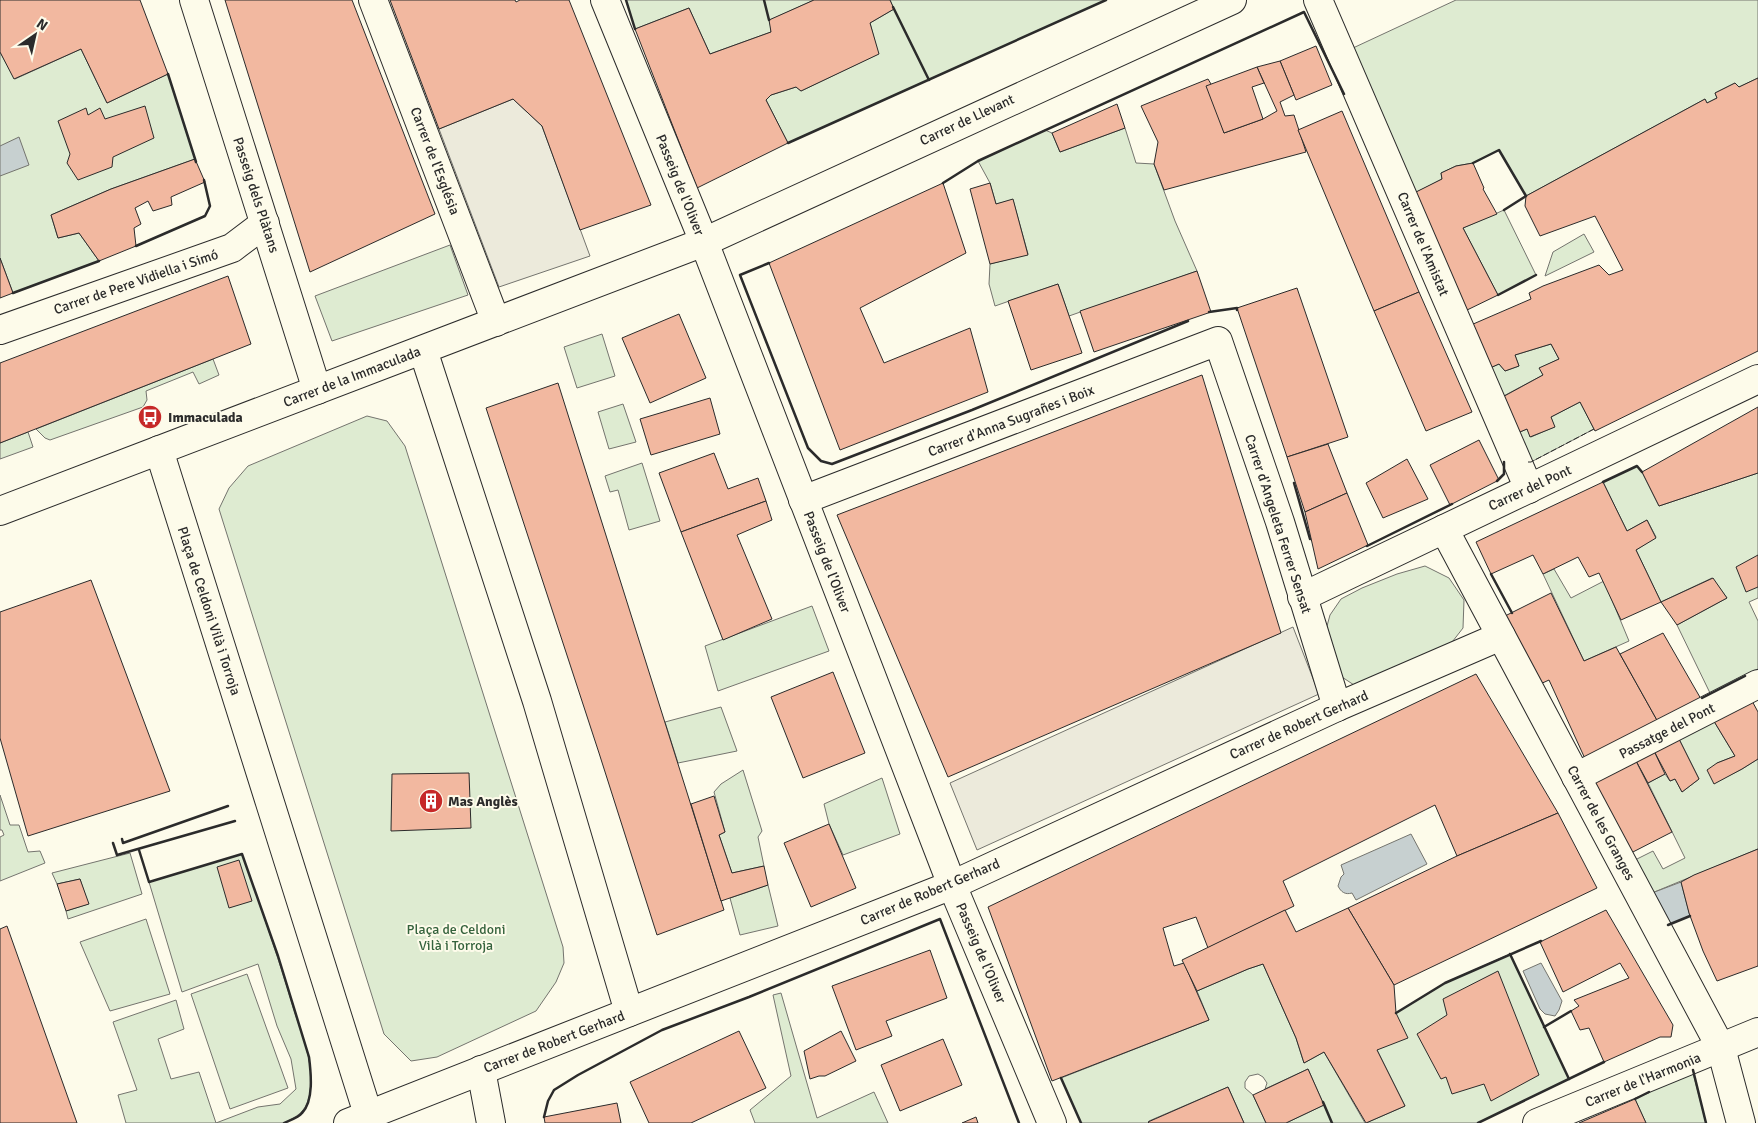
<svg xmlns="http://www.w3.org/2000/svg" width="1758" height="1123" font-family="Signika,sans-serif">
  <style>
    .green { fill: #deebd1; stroke: #74746e }
    .parking { fill: #eceadb; stroke: #74746e }
    .water { fill: #c7d0d0; stroke: #74746e }
    .building { fill: #f2b8a0; stroke: #2b2b2b }
    .lines { fill: none; stroke-linecap: round; stroke-linejoin: round }
    .street-casing { stroke: #2b2b2b; stroke-width: 30 }
    .street { stroke: #fdfbea; stroke-width: 28 }
    .fence { stroke: #2b2b2b; stroke-width: 1; stroke-dasharray: 6 2.5; stroke-linecap: butt }
    .wall { stroke: #2b2b2b; stroke-width: 2.5 }
    .labels { text-anchor: middle; dominant-baseline: central; stroke-width: 4; stroke-linejoin: round; paint-order: stroke }
    .street-label { font-size: 14px; fill: #2b2b2b; stroke: #fdfbea }
    .poi-label { font-size: 14px; font-weight: bold; fill: #2b2b2b; stroke: #fdfbea; text-anchor: start }
    .park-label { font-size: 14px; fill: #34623c; stroke: #fdfbea }
  </style>
  <rect width="100%" height="100%" fill="#fdfbea"/>
  <g class="green">
    <path d="M626,0H814L770,20L771,32L710,54L689,8L635,29Z"/>
    <path d="M890,0H1106L788,143L766,100L771,95L796,87L801,91L878,54L870,23L894,9Z"/>
    <path d="M1456,0H1758V78L1739,87L1735,83L1715,93L1717,98L1707,103L1705,99L1526,196L1499,150L1473,163L1456,166L1441,173L1442,179L1415,193L1353,48Z"/>
    <path d="M81,49L107,103L168,74L195,159L111,189L51,215L58,238L79,233L99,261L13,293L0,258V52L15,79Z"/>
    <path d="M1125,128L1136,163L1154,164L1175,221L1197,271L1069,316L1058,284L995,306L989,284L990,264L1028,254L1013,200L996,204L990,183L978,161L1045,130L1052,133L1060,152Z"/>
    <path d="M1504,210L1536,275L1498,295L1463,228Z"/>
    <path d="M1584,234L1594,252L1545,276L1553,252Z"/>
    <path d="M450,245L468,295L332,341L315,296Z"/>
    <path d="M602,334L615,376L577,388L564,347Z"/>
    <path d="M1551,344L1559,359L1540,368L1543,375L1498,399L1486,370L1499,364L1505,371L1519,366L1515,355Z"/>
    <path d="M213,359L219,375L199,384L193,372L146,391L147,400L143,407L50,440L45,438L36,429Z"/>
    <path d="M1580,402L1594,429L1531,462L1515,434L1527,429L1531,437L1554,427L1551,417Z"/>
    <path d="M623,404L636,442L609,449L598,412Z"/>
    <path d="M367,416L387,421L405,446L563,947L564,963L556,982L536,1011L437,1057L411,1061L384,1034L219,509L229,488L248,466Z"/>
    <path d="M28,432L33,447L0,459V443Z"/>
    <path d="M642,463L660,521L629,530L618,490L610,492L605,476Z"/>
    <path d="M1637,466L1642,472L1659,506L1758,473V598L1749,602L1758,621V669L1710,693L1677,625L1727,598L1712,578L1661,602L1636,550L1656,537L1647,520L1627,531L1603,482Z"/>
    <path d="M1425,566L1449,578L1464,600L1463,628L1449,646L1357,687L1342,677L1324,637L1330,615L1341,599L1362,588L1397,574Z"/>
    <path d="M1554,569L1571,598L1604,581L1629,641L1584,661L1543,574Z"/>
    <path d="M812,606L829,651L718,691L705,646Z"/>
    <path d="M721,707L737,751L678,763L665,722Z"/>
    <path d="M1712,718L1735,756L1717,763L1714,783L1742,769L1758,759V849L1652,893L1633,861L1653,851L1663,869L1685,858L1648,783L1665,774L1670,781L1675,779L1682,792L1699,779L1678,737Z"/>
    <path d="M743,770L762,831L758,837L764,866L732,873L719,835L725,832L714,792L721,784Z"/>
    <path d="M882,778L900,834L843,855L829,824L824,804Z"/>
    <path d="M0,795L10,825H19L28,852L40,851L45,863L0,881V837L4,835L2,830H0Z"/>
    <path d="M130,853L142,894L68,919L66,911L88,904L80,879L57,884L52,873Z"/>
    <path d="M242,854C260,905 278,956 293,1007C302,1036 316,1066 309,1097C306,1111 297,1117 284,1123H126L118,1095L137,1090L113,1022L176,1000L184,1029L158,1039L171,1079L199,1072L216,1123L258,1107L280,1104L296,1089L291,1059L277,1026L258,964L182,992L149,882Z"/>
    <path d="M768,885L778,926L740,935L730,898Z"/>
    <path d="M146,919L170,994L110,1011L80,942Z"/>
    <path d="M1510,954L1569,1079L1478,1123H1366L1405,1106L1377,1050L1396,1013L1445,983Z"/>
    <path d="M1263,964L1296,1038L1304,1063L1324,1052L1365,1123H1286L1324,1105L1308,1069L1265,1089L1267,1083L1263,1077L1258,1074L1249,1076L1245,1082V1088L1253,1095L1266,1123H1244L1228,1087L1149,1121V1123H1081L1061,1078L1209,1020L1197,991L1248,969Z"/>
    <path d="M247,974L288,1088L230,1109L191,994Z"/>
    <path d="M781,993L817,1118L874,1092L888,1123H755L750,1110L791,1076L773,995Z"/>
    <path d="M1692,1069L1706,1123H1646L1635,1099Z"/>
  </g>
  <g class="parking">
    <path d="M513,99L542,126L590,256L499,287L439,129Z"/>
    <path d="M1293,627L1319,694L977,850L950,783Z"/>
  </g>
  <g class="water">
    <path d="M19,137L29,165L0,176V146Z"/>
    <path d="M1411,834L1427,864L1356,900L1352,893C1345,895 1341,892 1338,886L1341,877L1344,874L1341,865Z"/>
    <path d="M1681,882L1690,916L1668,925L1652,893Z"/>
    <path d="M1541,963L1562,1001L1559,1010L1555,1016L1545,1014L1540,1009L1523,971Z"/>
  </g>
  <g class="building">
    <path d="M0,0H140L168,74L107,103L81,49L14,79L0,52Z"/>
    <path d="M225,0H352L435,214L310,272Z"/>
    <path d="M390,0H515L516,2L520,0H569L651,205L580,230L542,126L513,99L439,129Z"/>
    <path d="M814,0H890L894,9L870,23L879,54L801,91L796,87L771,95L766,100L788,143L697,188L635,29L689,8L710,54L771,32L769,20Z"/>
    <path d="M1316,46L1332,85L1296,100L1280,61Z"/>
    <path d="M1280,61L1294,95L1280,102L1285,116L1294,115L1306,152L1164,190L1154,164L1158,142L1141,106L1208,79L1211,84L1224,133L1263,119L1277,111L1257,67Z"/>
    <path d="M1257,67L1264,83L1252,87L1263,119L1224,133L1206,86Z"/>
    <path d="M1758,78V351L1595,431L1580,402L1551,417L1555,427L1530,437L1527,429L1515,434L1497,400L1543,375L1539,368L1559,359L1551,344L1515,355L1519,366L1505,371L1499,364L1483,371L1464,328L1531,299L1529,293L1543,286L1599,265L1609,275L1623,270L1595,216L1540,236L1525,206L1526,196L1705,99L1707,103L1717,98L1715,93L1735,83L1739,87Z"/>
    <path d="M1117,104L1125,128L1060,152L1052,133Z"/>
    <path d="M145,106L154,138L113,157L112,167L78,180L67,163L70,154L58,121L86,108L88,115L100,108L105,119Z"/>
    <path d="M1342,111L1419,292L1374,311L1298,130Z"/>
    <path d="M195,159L205,182L171,197L172,205L153,211L148,201L135,208L141,224L134,228L136,246L99,261L79,233L58,238L51,215L111,189Z"/>
    <path d="M1473,163L1484,188L1483,189L1497,214L1463,228L1498,295L1465,311L1408,196L1442,179L1441,173L1456,166Z"/>
    <path d="M943,183L966,253L860,308L884,363L970,328L988,392L840,450L769,263Z"/>
    <path d="M990,183L996,204L1013,199L1028,255L990,264L970,189Z"/>
    <path d="M0,258L13,293L0,298Z"/>
    <path d="M1197,271L1211,312L1094,352L1080,311Z"/>
    <path d="M228,276L251,344L0,443V363Z"/>
    <path d="M1058,284L1082,353L1031,370L1008,301Z"/>
    <path d="M1297,288L1348,437L1287,457L1237,308Z"/>
    <path d="M1419,292L1472,412L1426,431L1374,311Z"/>
    <path d="M679,314L706,378L650,403L622,338Z"/>
    <path d="M1202,375L1281,633L948,777L837,515Z"/>
    <path d="M558,383L724,910L657,935L599,753L486,408Z"/>
    <path d="M710,398L720,434L651,455L640,419Z"/>
    <path d="M1758,407V473L1659,506L1642,472Z"/>
    <path d="M1479,440L1499,480L1450,505L1430,465Z"/>
    <path d="M1328,444L1347,493L1305,512L1287,457Z"/>
    <path d="M714,453L728,489L758,478L766,501L681,532L659,473Z"/>
    <path d="M1407,459L1428,499L1383,518L1366,483Z"/>
    <path d="M1603,482L1627,531L1647,520L1656,538L1636,550L1661,602L1621,620L1599,573L1589,577L1578,557L1543,574L1533,555L1491,574L1476,542Z"/>
    <path d="M1347,493L1368,545L1318,569L1305,512Z"/>
    <path d="M766,501L772,520L737,535L772,619L723,640L681,532Z"/>
    <path d="M1758,555V587L1746,592L1736,567Z"/>
    <path d="M1713,578L1727,598L1677,625L1661,602Z"/>
    <path d="M91,580L170,791L28,836L0,738V612Z"/>
    <path d="M1551,593L1584,661L1616,647L1658,722L1587,763L1549,680L1538,685L1503,617Z"/>
    <path d="M1663,633L1701,699L1658,722L1620,654Z"/>
    <path d="M833,672L865,753L803,778L771,697Z"/>
    <path d="M1476,674L1558,813L1457,856L1435,805L1283,881L1294,906L1208,948L1196,917L1163,928L1174,966L1184,963L1209,1020L1052,1081L988,907Z"/>
    <path d="M1751,699L1758,712V759L1742,769L1714,784L1707,770L1717,763L1735,756L1712,718Z"/>
    <path d="M1678,737L1699,779L1682,792L1675,779L1670,781L1654,751Z"/>
    <path d="M1654,751L1665,774L1648,783L1635,759Z"/>
    <path d="M1635,759L1672,832L1629,854L1592,784Z"/>
    <path d="M469,773L471,828L391,831L392,774Z"/>
    <path d="M714,796L725,832L719,835L732,873L764,866L768,885L721,901L691,804Z"/>
    <path d="M1558,813L1597,888L1394,985L1348,908L1457,856Z"/>
    <path d="M829,824L856,888L811,907L784,843Z"/>
    <path d="M1758,849V966L1717,981L1703,951L1689,913L1681,882L1694,875Z"/>
    <path d="M239,860L252,901L229,908L217,867Z"/>
    <path d="M80,879L89,904L66,911L57,884Z"/>
    <path d="M1348,908L1394,985L1396,1013L1408,1038L1377,1050L1405,1106L1366,1123L1324,1052L1304,1063L1296,1038L1263,964L1248,969L1197,991L1182,960L1285,910L1296,932Z"/>
    <path d="M1606,910L1673,1025L1671,1037H1660L1604,1062L1589,1028L1580,1030L1571,1011L1579,1006L1574,1000L1629,978L1620,963L1563,992L1540,942Z"/>
    <path d="M7,926L77,1123H0V929Z"/>
    <path d="M930,950L947,998L886,1021L892,1036L856,1050L832,986Z"/>
    <path d="M1498,971L1539,1075L1491,1101L1484,1084L1452,1094L1446,1077L1441,1079L1417,1034L1447,1015L1443,999Z"/>
    <path d="M739,1031L766,1088L691,1123H649L630,1082Z"/>
    <path d="M841,1031L856,1061L825,1076H819L810,1079L804,1051Z"/>
    <path d="M943,1039L962,1085L900,1111L881,1065Z"/>
    <path d="M1308,1069L1324,1105L1286,1123H1266L1253,1095Z"/>
    <path d="M1228,1087L1244,1123H1149L1148,1122Z"/>
    <path d="M1635,1099L1646,1123H1579Z"/>
    <path d="M617,1103L621,1123H545L544,1117Z"/>
    <path d="M976,1117L978,1123H962Z"/>
  </g>
  <g class="lines">
    <g class="street-casing">
      <g id="street">
        <path d="M194,0L317,390"/>
        <path d="M373,0L496,322"/>
        <path d="M605,0L704,242L952,885L1052,1123"/>
        <path d="M1318,0L1529,489"/>
        <path d="M0,330L232,248L265,223"/>
        <path d="M423,350L537,701L629,1012"/>
        <path d="M159,450L368,1114"/>
        <path d="M803,500L1218,341L1280,522L1337,707"/>
        <path d="M0,511L704,242L1232,0"/>
        <path d="M1444,529L1721,1048L1741,1123"/>
        <path d="M1302,597L1758,379"/>
        <path d="M1576,777L1758,684"/>
        <path d="M481,1070L491,1123"/>
        <path d="M348,1123L952,885L1337,707L1501,636"/>
        <path d="M1537,1123L1758,1032"/>
      </g>
    </g>
    <use href="#street" class="street"/>
    <path class="fence" d="M1528,462H1531L1594,429"/>
    <g class="wall">
      <path d="M626,0L635,29"/>
      <path d="M764,0L769,20"/>
      <path d="M893,7L929,80"/>
      <path d="M168,74L196,162"/>
      <path d="M788,143L1106,0"/>
      <path d="M1473,163L1499,150L1526,196L1504,210"/>
      <path d="M943,183L978,161L1304,12L1344,94"/>
      <path d="M136,246L205,216L210,206L204,180"/>
      <path d="M769,263L740,275L808,448L821,461L832,464L972,410L1188,321"/>
      <path d="M13,293L99,261"/>
      <path d="M1498,295L1536,275"/>
      <path d="M1209,312L1237,308V310"/>
      <path d="M1497,481L1504,474V462"/>
      <path d="M1603,482L1637,466L1642,472"/>
      <path d="M1294,483L1310,539"/>
      <path d="M1367,546L1452,504"/>
      <path d="M1491,574L1512,613"/>
      <path d="M1702,698L1745,676"/>
      <path d="M122,839L123,843L228,806"/>
      <path d="M113,843L117,855L235,821"/>
      <path d="M139,850L149,882L242,854L278,956L309,1057C311,1073 314,1101 302,1113C298,1118 290,1120 284,1123"/>
      <path d="M1668,925L1690,916"/>
      <path d="M1510,954L1569,1079"/>
      <path d="M1396,1013L1445,983L1541,941"/>
      <path d="M1544,1027L1571,1011"/>
      <path d="M1693,1070L1706,1123"/>
      <path d="M1061,1078L1081,1123"/>
      <path d="M1635,1099L1649,1092"/>
      <path d="M1323,1102L1332,1123"/>
      <path d="M544,1117L548,1101L554,1090L578,1075L662,1030L749,997L940,919L1019,1123"/>
      <path d="M1478,1123L1604,1062"/>
    </g>
  </g>
  <defs>
    <g id="bus-disc" transform="scale(1.25)"><circle r="9.5" fill="#c62828" stroke="#fdfbea"/><path d="M-5-6H5V4H4V6H2V4H-2V6H-4V4H-5ZM-3.5-4V0h7V-4ZM-3.5 1.2v1.5H-2V1.2ZM2 1.2v1.5H3.5V1.2Z" fill="#fff"/></g>
    <g id="building-disc" transform="scale(1.25)"><circle r="9.5" fill="#c62828" stroke="#fdfbea"/><path d="M-4-6H4V6H1V3H-1V6H-4ZM-2.5-4.3h1.7v1.8h-1.7ZM.8-4.3h1.7v1.8H.8ZM-2.5-1h1.7V.8h-1.7ZM.8-1h1.7V.8H.8Z" fill="#fff"/></g>
  </defs>
  <g fill-rule="evenodd">
    <use href="#bus-disc" x="150" y="417"/>
    <use href="#building-disc" x="431" y="801"/>
  </g>
  <g class="labels">
    <g class="street-label">
      <text transform="translate(967 120) rotate(-25)">Carrer de Llevant</text>
      <text transform="translate(435 161) rotate(69)">Carrer de l'Església</text>
      <text transform="translate(680 185) rotate(68)">Passeig de l'Oliver</text>
      <text transform="translate(256 195) rotate(72)">Passeig dels Plàtans</text>
      <text transform="translate(1423 244) rotate(67)">Carrer de l'Amistat</text>
      <text transform="translate(136 282) rotate(-19)">Carrer de Pere Vidiella i Simó</text>
      <text transform="translate(352 377) rotate(-21)">Carrer de la Immaculada</text>
      <text transform="translate(1011 421) rotate(-21)">Carrer d'Anna Sugrañes i Boix</text>
      <text transform="translate(1530 488) rotate(-25)">Carrer del Pont</text>
      <text transform="translate(1278 524) rotate(72)">Carrer d'Angeleta Ferrer Sensat</text>
      <text transform="translate(827 562) rotate(69)">Passeig de l'Oliver</text>
      <text transform="translate(209 611) rotate(72)">Plaça de Celdoni Vilà i Torroja</text>
      <text transform="translate(1299 725) rotate(-24)">Carrer de Robert Gerhard</text>
      <text transform="translate(1667 731) rotate(-27)">Passatge del Pont</text>
      <text transform="translate(1601 823) rotate(62)">Carrer de les Granges</text>
      <text transform="translate(930 892) rotate(-23)">Carrer de Robert Gerhard</text>
      <text transform="translate(981 953) rotate(67)">Passeig de l'Oliver</text>
      <text transform="translate(554 1042) rotate(-21)">Carrer de Robert Gerhard</text>
      <text transform="translate(1643 1080) rotate(-22)">Carrer de l'Harmonia</text>
    </g>
    <g class="poi-label">
      <text x="168" y="417">Immaculada</text>
      <text x="448" y="801">Mas Anglès</text>
    </g>
    <g class="park-label">
      <text x="456" y="929">Plaça de Celdoni<tspan x="456" dy="16">Vilà i Torroja</tspan></text>
    </g>
  </g>
  <g transform="translate(35 35) rotate(34)" stroke="#fdfbea" stroke-width="4" paint-order="stroke">
  <path d="M0-4L9 19L0 12L-9 19Z" fill="#2b2b2b"/>
  <text y="-8" font-size="14" font-weight="bold" text-anchor="middle" fill="#2b2b2b">N</text>
  </g>
</svg>
